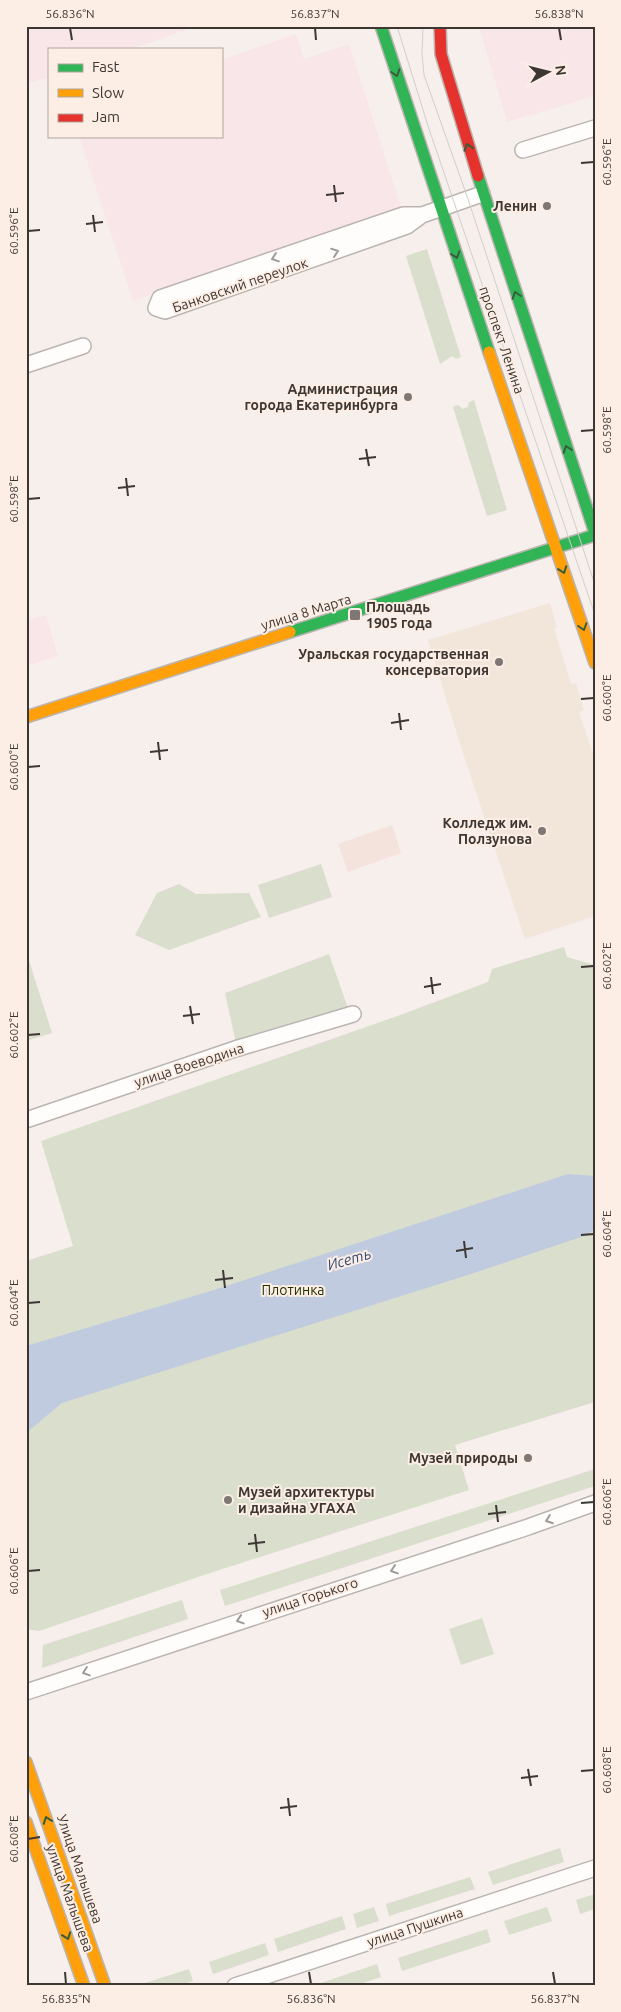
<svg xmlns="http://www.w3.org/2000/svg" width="621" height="2012" font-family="Ubuntu,sans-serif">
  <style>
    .commercial { fill: #f9e6e8 }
    .built { fill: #f4e3dc }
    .education { fill: #f2e5da }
    .green { fill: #dadecd }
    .water { fill: #c1cbdf }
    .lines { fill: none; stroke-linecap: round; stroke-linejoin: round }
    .street-casing { stroke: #bbb5b2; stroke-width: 18 }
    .fast-casing { stroke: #bbb5b2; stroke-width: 14 }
    .slow-casing { stroke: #bbb5b2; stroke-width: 14 }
    .jam-casing { stroke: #bbb5b2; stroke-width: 14 }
    .street { stroke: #fefdfc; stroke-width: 15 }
    .fast { stroke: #30b455; stroke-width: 11 }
    .slow { stroke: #ff9f0a; stroke-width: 11 }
    .jam { stroke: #e5322d; stroke-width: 11 }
    .tram { stroke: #d0cecc; stroke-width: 1 }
    .oneway { stroke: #395c3e }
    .oneway2 { stroke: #9e9a98 }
    .ticks { fill: none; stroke: #3d3734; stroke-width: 2 }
    .poi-dot { fill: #7e7774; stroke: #fdeee5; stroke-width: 2 }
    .labels { text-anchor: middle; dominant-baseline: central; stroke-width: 4; stroke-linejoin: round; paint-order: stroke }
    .poi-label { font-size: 14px; font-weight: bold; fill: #3d3734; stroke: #fdeee5; text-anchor: end }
    .street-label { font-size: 14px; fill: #3d3734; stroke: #fdeee5 }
    .park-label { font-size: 14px; fill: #1f3100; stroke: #fdeee5 }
    .water-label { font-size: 15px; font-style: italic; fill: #344c76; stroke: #fdeee5 }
    .neatline { fill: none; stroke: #3d3734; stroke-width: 2 }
    .ticks-label { font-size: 12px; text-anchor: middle; fill: #3d3734 }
  </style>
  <rect width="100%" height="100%" fill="#f7efeb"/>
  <g class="commercial">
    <path d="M26,26H197L131,49H49V77L26,84Z"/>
    <path d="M479,26H595V96L507,122Z"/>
    <path d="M296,34L304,59L349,44L401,207L133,301L79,136H221V60Z"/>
    <path d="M46,615L58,656L26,666V620Z"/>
  </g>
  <path class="built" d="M392,825L401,853L348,872L338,844Z"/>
  <path class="education" d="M550,603L557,627L554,628L571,684L576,683L584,710L579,712L595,760V916L525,939L461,747L428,640Z"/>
  <g class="green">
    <path d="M427,249L461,357L456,359L452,356L440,364L406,256Z"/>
    <path d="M474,400L507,510L487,516L453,407L458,405L463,409L468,407L469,402Z"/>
    <path d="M321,864L332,897L269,918L258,885Z"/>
    <path d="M179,884L196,894L249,893L261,917L169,950L135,935L157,893Z"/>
    <path d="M564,947L567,957L595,965V1402L455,1445L469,1490L210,1573L39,1631L26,1629V1261L73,1246L41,1141L403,1014L488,982L492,969Z"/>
    <path d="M26,951L52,1033L26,1041Z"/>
    <path d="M329,954L349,1011L236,1043L225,993Z"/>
    <path d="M595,1469V1486L225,1606L220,1590Z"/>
    <path d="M182,1600L188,1619L42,1668L43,1645Z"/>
    <path d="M482,1618L494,1654L461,1665L449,1629Z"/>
    <path d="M560,1848L564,1862L493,1885L488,1872Z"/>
    <path d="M470,1877L475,1889L389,1916L386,1904Z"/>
    <path d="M595,1894V1909L580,1914L576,1900Z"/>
    <path d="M374,1907L379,1921L357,1928L353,1914Z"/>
    <path d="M547,1907L552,1921L509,1935L504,1921Z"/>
    <path d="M342,1916L346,1929L278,1952L274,1939Z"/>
    <path d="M487,1929L491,1942L402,1971L398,1958Z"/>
    <path d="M265,1943L269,1955L213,1974L209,1962Z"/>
    <path d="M377,1964L381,1977L355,1986H312Z"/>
    <path d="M189,1969L193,1981L179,1986H146L145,1983Z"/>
  </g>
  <path class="water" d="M568,1174L595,1176V1229L587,1235L471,1274L62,1403L26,1433V1346L214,1290Z"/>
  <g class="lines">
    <g class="street-casing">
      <g id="street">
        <path d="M523,150L595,128"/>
        <path d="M422,215L407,226L165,311L156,308L160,298L403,215H422L482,194"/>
        <path d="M26,365L83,346"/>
        <path d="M26,1120L235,1049L353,1014"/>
        <path d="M26,1692L528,1527L595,1503"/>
        <path d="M235,1986L595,1868"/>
      </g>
    </g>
    <g class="fast-casing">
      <g id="fast">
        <path d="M381,26L489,352"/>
        <path d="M478,176L595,533"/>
        <path d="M290,632L595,535"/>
      </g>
    </g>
    <g class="slow-casing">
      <g id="slow">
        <path d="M489,352L595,663"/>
        <path d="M26,717L290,632"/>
        <path d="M26,1762L105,1986"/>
        <path d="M26,1822L84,1986"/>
      </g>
    </g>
    <g class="jam-casing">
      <path id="jam" d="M440,26L441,54L478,176"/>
    </g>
    <use href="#street" class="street"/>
    <use href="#fast" class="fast"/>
    <use href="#slow" class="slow"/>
    <use href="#jam" class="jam"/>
    <g class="tram">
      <path d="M397,26L428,126L595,615"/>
      <path d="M423,26L422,54L424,75L468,199L595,585"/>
    </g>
  </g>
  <defs><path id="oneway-chevron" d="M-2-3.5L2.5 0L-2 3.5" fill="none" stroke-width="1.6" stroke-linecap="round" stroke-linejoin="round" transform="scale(1.25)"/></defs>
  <g class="oneway">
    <use href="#oneway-chevron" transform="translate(396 73) rotate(72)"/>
    <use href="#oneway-chevron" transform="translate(468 147) rotate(-107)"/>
    <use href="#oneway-chevron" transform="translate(456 255) rotate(71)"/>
    <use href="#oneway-chevron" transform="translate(516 295) rotate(-108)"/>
    <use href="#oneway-chevron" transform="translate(567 449) rotate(-108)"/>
    <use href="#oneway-chevron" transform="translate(563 570) rotate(70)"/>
    <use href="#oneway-chevron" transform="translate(583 627) rotate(72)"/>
    <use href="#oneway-chevron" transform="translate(47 1820) rotate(-110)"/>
    <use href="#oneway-chevron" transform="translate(67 1936) rotate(70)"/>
  </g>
  <g class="oneway2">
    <use href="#oneway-chevron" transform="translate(335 252) rotate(-19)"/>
    <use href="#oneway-chevron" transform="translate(275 258) rotate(161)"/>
    <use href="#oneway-chevron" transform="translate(549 1520) rotate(160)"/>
    <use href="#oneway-chevron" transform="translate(394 1570) rotate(162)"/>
    <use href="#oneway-chevron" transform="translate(240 1620) rotate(162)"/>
    <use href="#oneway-chevron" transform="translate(86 1672) rotate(161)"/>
  </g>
  <path class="ticks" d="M70,28L72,40M315,28L316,40M559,28L561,40M581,163L594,162M334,185L336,202M326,195L344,193M93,215L95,232M86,224L103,222M28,231L40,230M581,431L594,430M366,449L369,466M359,459L376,457M126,478L128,496M118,488L135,486M28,499L40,498M581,699L594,698M399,713L401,730M391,723L409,720M158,742L160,760M150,752L168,750M28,767L40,766M581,967L594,966M431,977L433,994M424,987L441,984M190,1006L193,1024M183,1016L200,1014M28,1035L40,1034M581,1235L594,1234M464,1241L466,1258M456,1251L473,1248M223,1270L225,1288M215,1280L233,1278M28,1303L40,1302M581,1503L594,1502M496,1505L498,1522M488,1514L506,1512M255,1534L257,1552M248,1544L265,1542M28,1571L40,1570M528,1769L531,1786M581,1771L594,1770M521,1778L538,1776M288,1798L290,1816M280,1808L297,1806M28,1839L40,1837M65,1972L66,1984M309,1972L311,1984M553,1972L555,1984"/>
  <g class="poi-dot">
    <circle cx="547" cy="206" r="5"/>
    <circle cx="408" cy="397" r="5"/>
    <rect x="349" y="609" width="12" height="12" rx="2.5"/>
    <circle cx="499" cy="662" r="5"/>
    <circle cx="542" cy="831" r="5"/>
    <circle cx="528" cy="1458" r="5"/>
    <circle cx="228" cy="1500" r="5"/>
  </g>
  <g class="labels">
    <g class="poi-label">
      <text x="537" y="206">Ленин</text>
      <text x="398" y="389">Администрация<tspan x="398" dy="16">города Екатеринбурга</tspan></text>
      <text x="366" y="607" text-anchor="start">Площадь<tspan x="366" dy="16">1905 года</tspan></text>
      <text x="489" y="654">Уральская государственная<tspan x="489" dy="16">консерватория</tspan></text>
      <text x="532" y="823">Колледж им.<tspan x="532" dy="16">Ползунова</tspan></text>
      <text x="518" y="1458">Музей природы</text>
      <text x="238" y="1492" text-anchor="start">Музей архитектуры<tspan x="238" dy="16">и дизайна УГАХА</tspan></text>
    </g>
    <g class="street-label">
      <text transform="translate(240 285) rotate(-19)">Банковский переулок</text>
      <text transform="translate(502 340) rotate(71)">проспект Ленина</text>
      <text transform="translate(306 612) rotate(-17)">улица 8 Марта</text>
      <text transform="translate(189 1065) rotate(-18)">улица Воеводина</text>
      <text transform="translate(310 1597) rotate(-18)">улица Горького</text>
      <text transform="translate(80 1869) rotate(71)">Улица Малышева</text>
      <text transform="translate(70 1898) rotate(70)">улица Малышева</text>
      <text transform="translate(415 1927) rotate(-18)">улица Пушкина</text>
    </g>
    <g class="park-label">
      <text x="293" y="1290">Плотинка</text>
    </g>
    <g class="water-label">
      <text transform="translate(349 1259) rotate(-16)">Исеть</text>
    </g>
  </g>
  <rect width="621" height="2012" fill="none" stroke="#fdeee5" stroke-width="55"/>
  <rect x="48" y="48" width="175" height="90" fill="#fdeee5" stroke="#b0a59e"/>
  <rect x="58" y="64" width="25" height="8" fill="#30b455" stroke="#b0a59e"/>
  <text x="92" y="72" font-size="15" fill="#3d3734">Fast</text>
  <rect x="58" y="89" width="25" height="8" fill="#ff9f0a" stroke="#b0a59e"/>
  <text x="92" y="98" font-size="15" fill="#3d3734">Slow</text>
  <rect x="58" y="114" width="25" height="8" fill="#e5322d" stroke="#b0a59e"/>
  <text x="92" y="122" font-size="15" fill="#3d3734">Jam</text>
  <g transform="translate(548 72) rotate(83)" stroke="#fdeee5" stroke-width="4" paint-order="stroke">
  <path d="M0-4L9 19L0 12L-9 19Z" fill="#3d3734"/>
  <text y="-8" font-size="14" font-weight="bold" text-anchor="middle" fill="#3d3734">N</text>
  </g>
  <rect x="28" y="28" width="566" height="1956" class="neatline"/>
  <g class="ticks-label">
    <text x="70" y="18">56.836°N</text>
    <text x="315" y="18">56.837°N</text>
    <text x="559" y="18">56.838°N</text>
    <text transform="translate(607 162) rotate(-90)" y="4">60.596°E</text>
    <text transform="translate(14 231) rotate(-90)" y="4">60.596°E</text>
    <text transform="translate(607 430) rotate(-90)" y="4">60.598°E</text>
    <text transform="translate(14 499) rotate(-90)" y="4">60.598°E</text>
    <text transform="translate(607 698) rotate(-90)" y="4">60.600°E</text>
    <text transform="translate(14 767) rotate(-90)" y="4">60.600°E</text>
    <text transform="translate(607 966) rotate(-90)" y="4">60.602°E</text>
    <text transform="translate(14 1035) rotate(-90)" y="4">60.602°E</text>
    <text transform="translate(607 1234) rotate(-90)" y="4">60.604°E</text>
    <text transform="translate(14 1303) rotate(-90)" y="4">60.604°E</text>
    <text transform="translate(607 1502) rotate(-90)" y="4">60.606°E</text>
    <text transform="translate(14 1571) rotate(-90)" y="4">60.606°E</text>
    <text transform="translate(607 1770) rotate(-90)" y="4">60.608°E</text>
    <text transform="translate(14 1839) rotate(-90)" y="4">60.608°E</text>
    <text x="66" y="2003">56.835°N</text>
    <text x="311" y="2003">56.836°N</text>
    <text x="555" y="2003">56.837°N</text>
  </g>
</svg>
